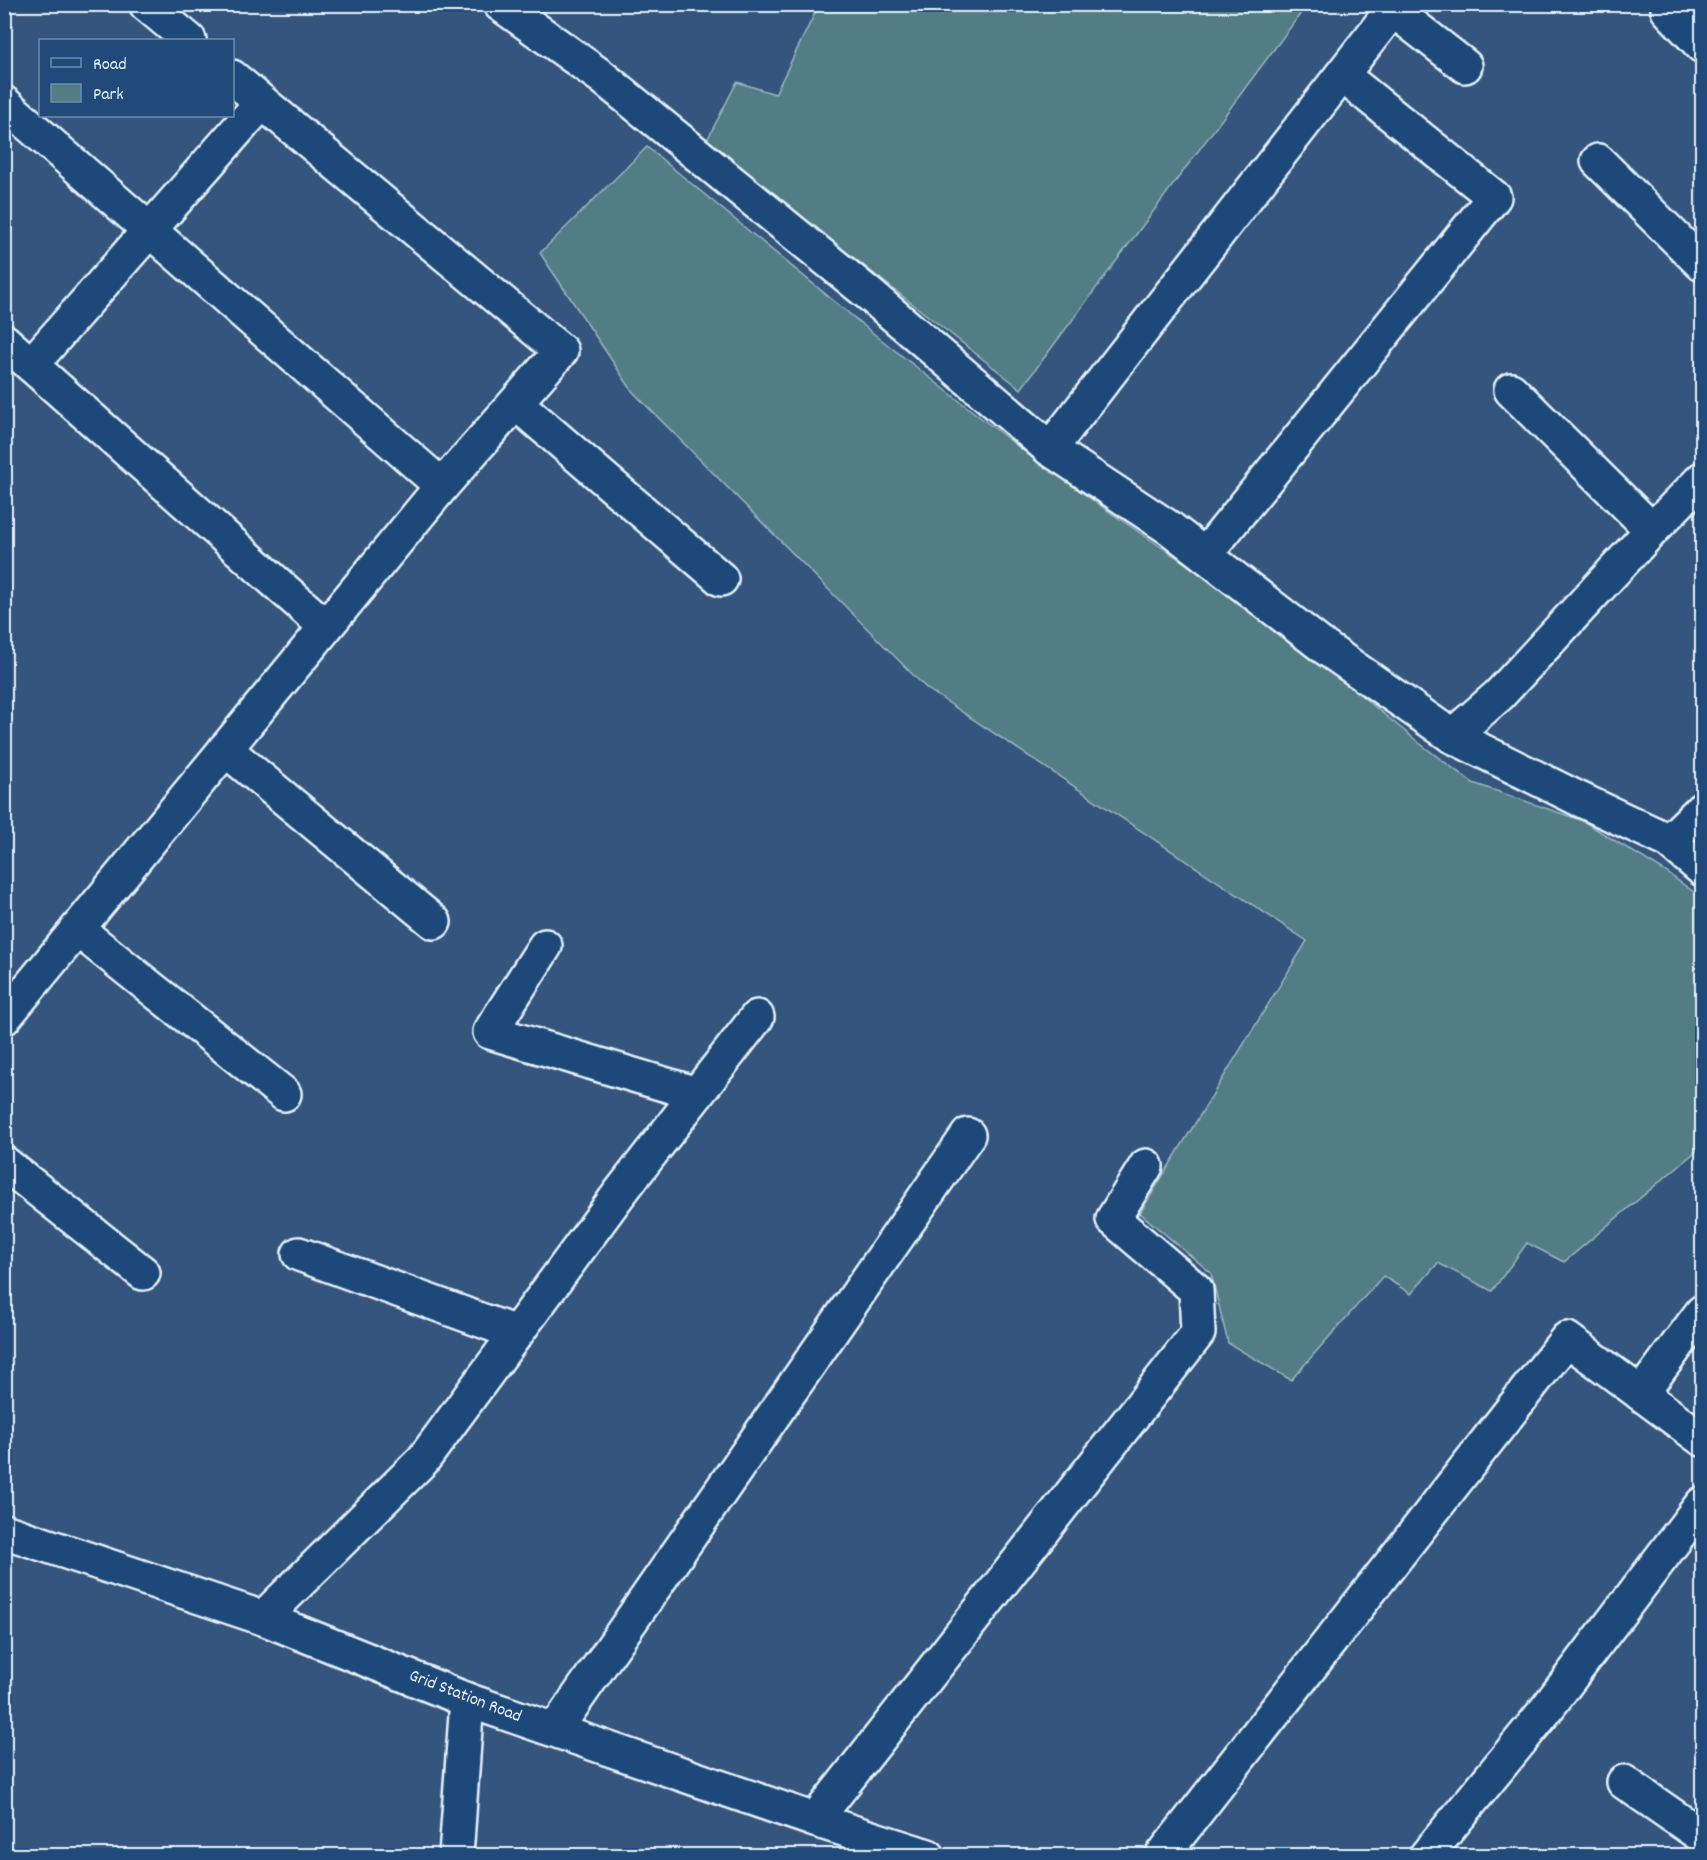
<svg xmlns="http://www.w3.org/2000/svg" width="1707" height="1860" font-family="Dekko,sans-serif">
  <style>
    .green { fill: #527d85; stroke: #9db7be; stroke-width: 1.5 }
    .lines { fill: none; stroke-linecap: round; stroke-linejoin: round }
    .minor-casing { stroke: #e8f1f8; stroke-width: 38 }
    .secondary-casing { stroke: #e8f1f8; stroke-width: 38 }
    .minor { stroke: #1f4a7a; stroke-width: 33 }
    .secondary { stroke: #1f4a7a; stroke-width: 33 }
    .labels { text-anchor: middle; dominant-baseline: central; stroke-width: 4.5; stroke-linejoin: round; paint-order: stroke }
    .street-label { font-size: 18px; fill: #e8f1f8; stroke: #1f4a7a }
  </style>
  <rect width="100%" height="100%" fill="#34557e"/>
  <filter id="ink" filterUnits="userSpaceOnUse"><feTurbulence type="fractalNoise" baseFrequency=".0167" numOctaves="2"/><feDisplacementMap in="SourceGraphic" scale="12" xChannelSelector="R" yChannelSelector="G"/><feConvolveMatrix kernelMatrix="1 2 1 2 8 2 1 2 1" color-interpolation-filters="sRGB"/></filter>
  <g filter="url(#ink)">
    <g class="green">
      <path d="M819,5H1307L1021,389L706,142L737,82L775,94Z"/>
      <path d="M647,147L874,334L1012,442L1105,509L1251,608L1358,693L1423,746L1473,783L1583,821L1666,872L1702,898V1145L1701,1147L1564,1262L1527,1243L1492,1291L1438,1263L1411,1294L1383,1276L1291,1380L1228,1343L1211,1273L1140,1213L1307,941L926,688L633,392L540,253Z"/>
    </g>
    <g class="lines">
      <g class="minor-casing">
        <g id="minor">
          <path d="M146,4L189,40"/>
          <path d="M500,4L602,77L869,294L1050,449L1171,529L1324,647L1452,736L1579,799L1669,841L1702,869"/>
          <path d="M1393,10L1465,66"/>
          <path d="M1668,10L1702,46"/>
          <path d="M4,103L442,486"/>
          <path d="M1598,161L1702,264"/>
          <path d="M4,341L325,626"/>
          <path d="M31,365L262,102"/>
          <path d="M1511,390L1652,530"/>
          <path d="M516,403L721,579"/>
          <path d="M1050,449L1397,4"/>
          <path d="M1205,555L1494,197L1342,75"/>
          <path d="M1452,736L1499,695L1652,530L1702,479"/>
          <path d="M225,749L434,922"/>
          <path d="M1669,841L1702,809"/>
          <path d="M77,929L284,1094"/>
          <path d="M545,946L490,1032L697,1094"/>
          <path d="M4,1018L442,486L561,351L232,77"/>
          <path d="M4,1163L143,1273"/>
          <path d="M299,1254L516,1333"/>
          <path d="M1641,1394L1702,1312"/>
          <path d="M263,1618L423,1460L619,1194L757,1017"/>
          <path d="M555,1730L968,1135"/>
          <path d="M1624,1782L1702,1836"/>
          <path d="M815,1820L1198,1333L1196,1290L1113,1219L1146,1166"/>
          <path d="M456,1856L467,1700"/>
          <path d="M1162,1856L1567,1339L1702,1439"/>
          <path d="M1426,1856L1545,1711L1702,1504"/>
        </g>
      </g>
      <g class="secondary-casing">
        <path id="secondary" d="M4,1531L263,1618L467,1700L815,1820L928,1856"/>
      </g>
      <use href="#minor" class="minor"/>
      <use href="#secondary" class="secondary"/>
    </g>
  </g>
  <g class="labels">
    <g class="street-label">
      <text transform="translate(465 1697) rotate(21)">Grid Station Road</text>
    </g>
  </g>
  <rect width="1707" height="1860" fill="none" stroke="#1f4a7a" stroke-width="24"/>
  <rect x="12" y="12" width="1683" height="1836" fill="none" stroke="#e8f1f8" stroke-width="2" filter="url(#ink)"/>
  <rect x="39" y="39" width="195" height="78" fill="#1f4a7a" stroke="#6f8dac" stroke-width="1.5"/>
  <rect x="51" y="58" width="30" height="9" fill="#1f4a7a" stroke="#6f8dac" stroke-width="1.5"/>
  <text x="93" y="69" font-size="18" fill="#e8f1f8">Road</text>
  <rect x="51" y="84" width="30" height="18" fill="#527d85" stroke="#6f8dac" stroke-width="1.5"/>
  <text x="93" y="99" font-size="18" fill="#e8f1f8">Park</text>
</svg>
